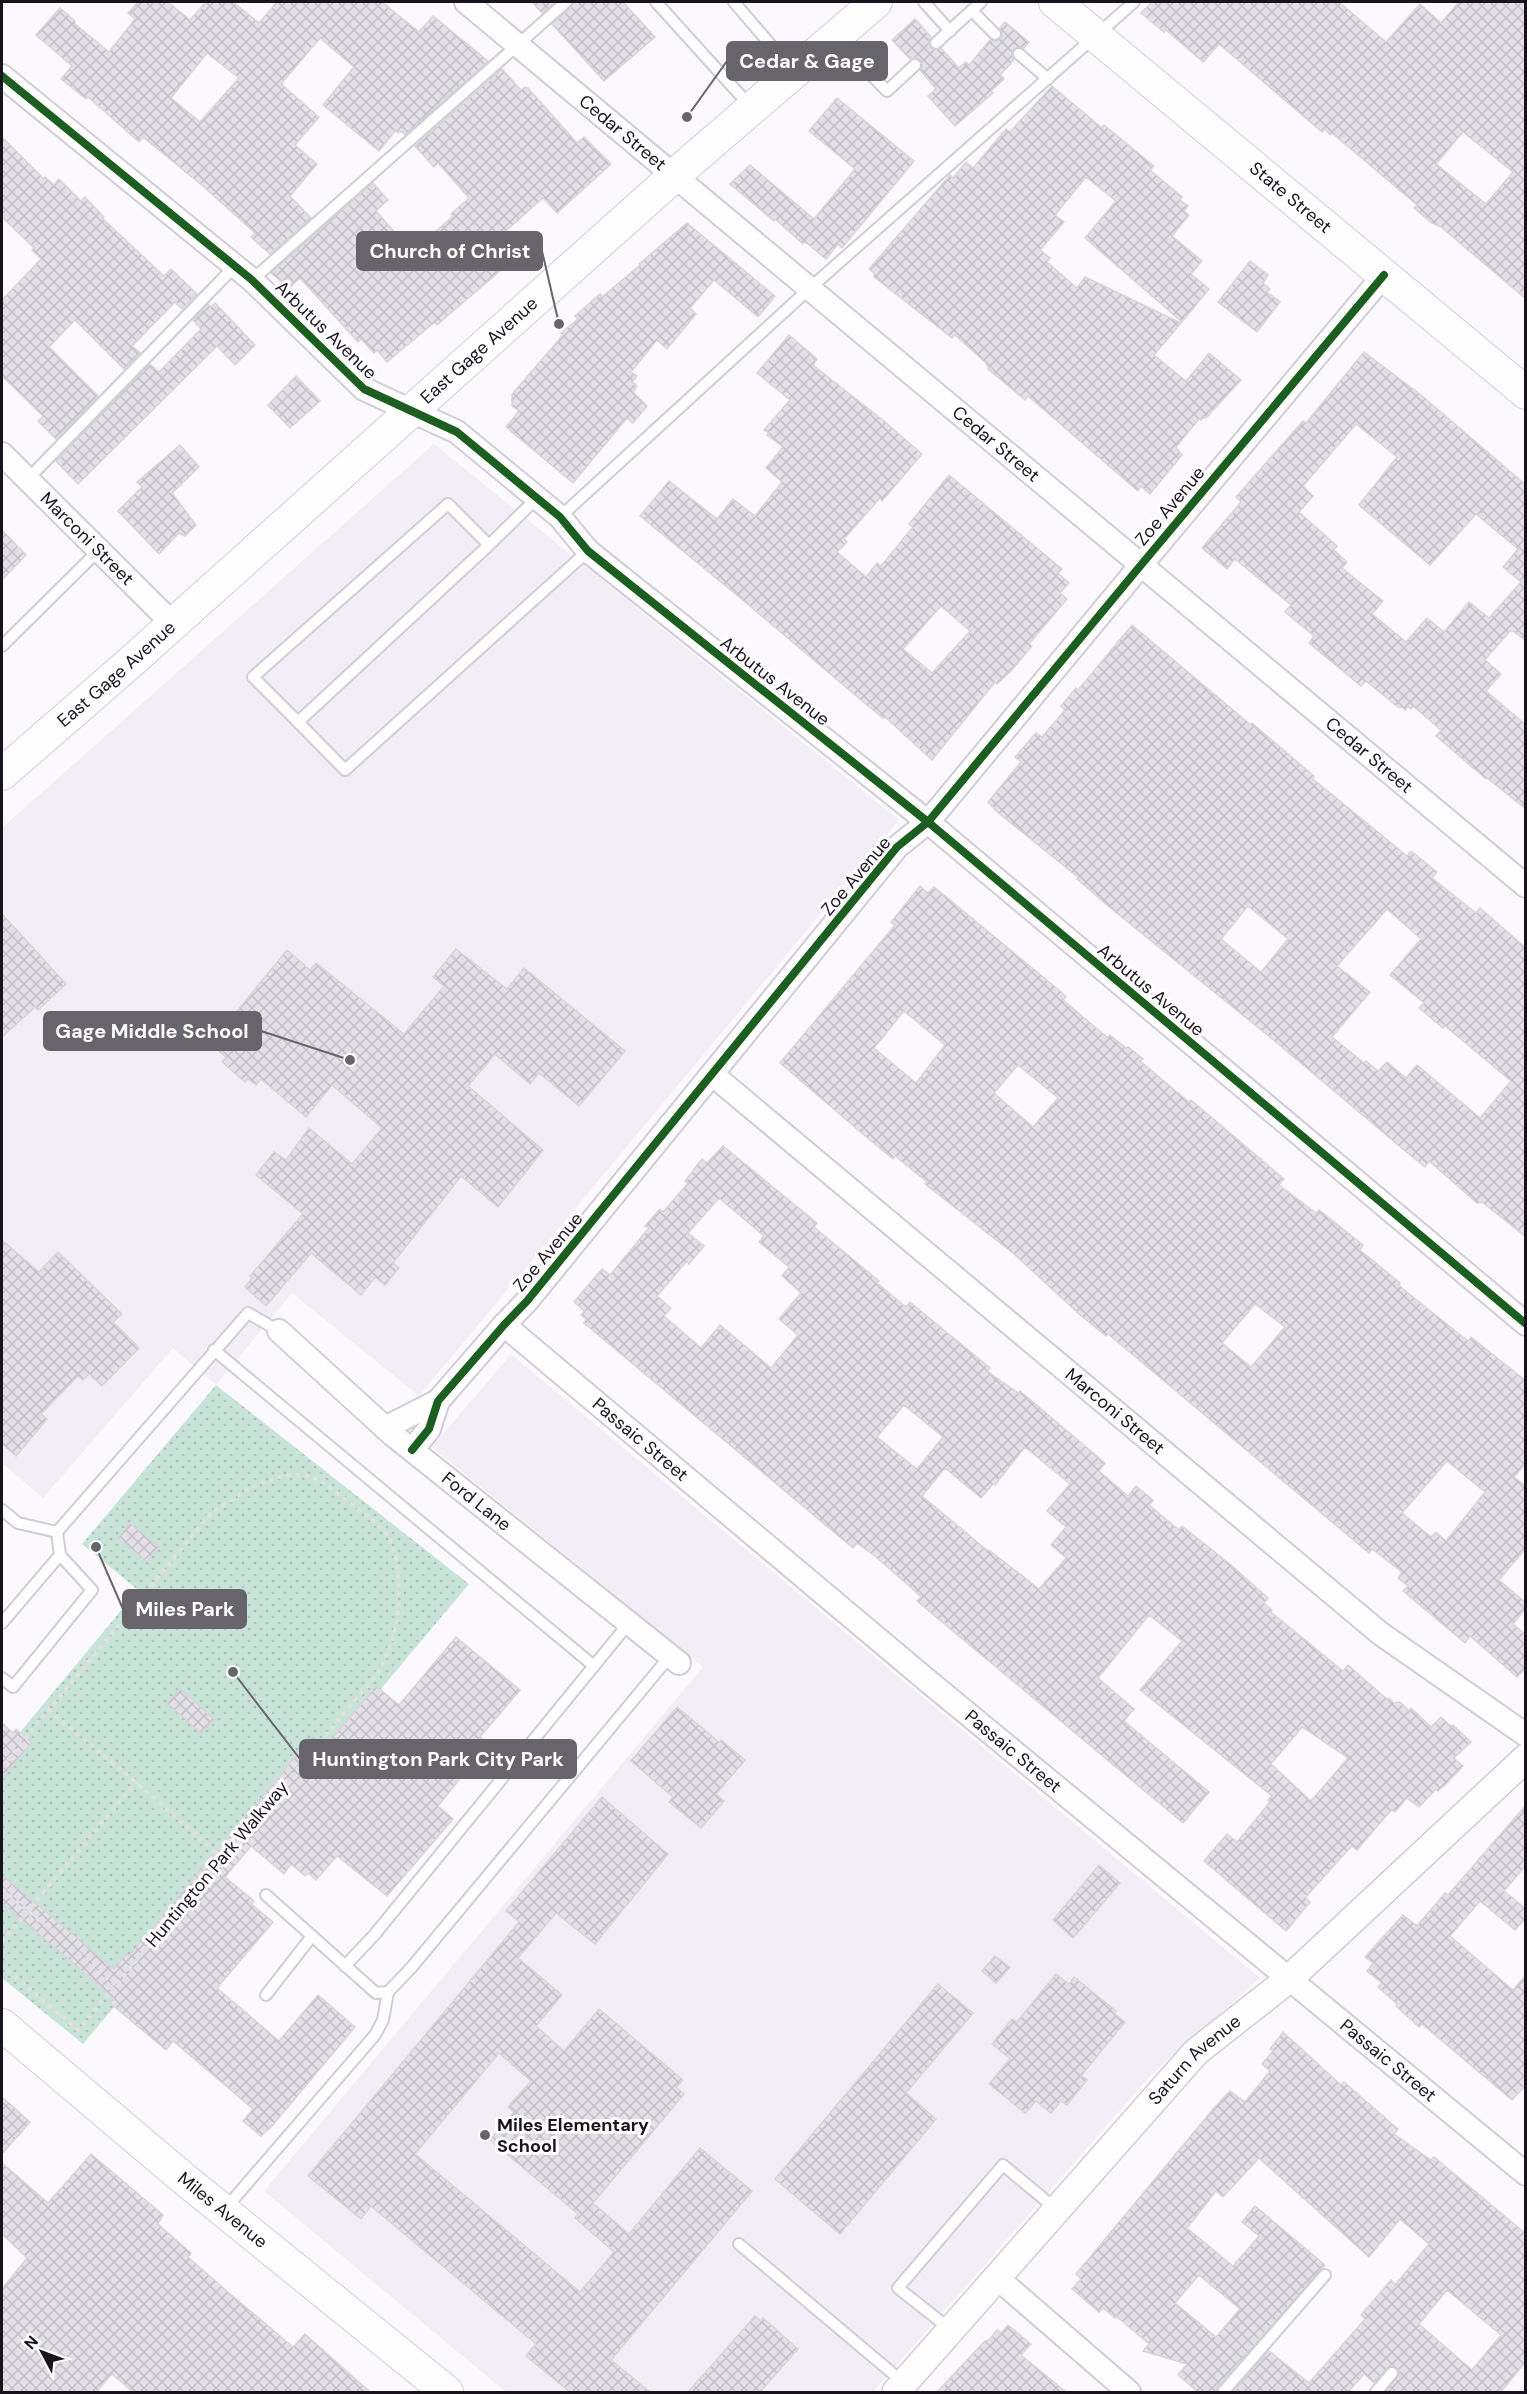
<svg xmlns="http://www.w3.org/2000/svg" width="1527" height="2394" font-family="'DM Sans',sans-serif">
  <style>
    .built { fill: #f2edf7 }
    .park { fill: url(#park-dots) }
    .building { fill: url(#building-cross-hatch); stroke: #d8d4dc; stroke-width: 1.5; fill-rule: evenodd }
    .lines { fill: none; stroke-linecap: round; stroke-linejoin: round }
    .service-casing { stroke: #d1cdd5; stroke-width: 14 }
    .minor-casing { stroke: #d1cdd5; stroke-width: 26 }
    .tertiary-casing { stroke: #d1cdd5; stroke-width: 30 }
    .secondary-casing { stroke: #d1cdd5; stroke-width: 34 }
    .path { stroke: #e2e0e2; stroke-width: 4; stroke-dasharray: 4.5 4.5; stroke-linecap: butt }
    .service { stroke: #fefeff; stroke-width: 10 }
    .minor { stroke: #fefeff; stroke-width: 22 }
    .tertiary { stroke: #fefeff; stroke-width: 27 }
    .secondary { stroke: #fefeff; stroke-width: 32 }
    .cycleway-casing { stroke: #fff; stroke-width: 11 }
    .cycleway { stroke: #1b5e20; stroke-width: 8 }
    .poi-dot { fill: #68646c; stroke: #fff; stroke-width: 2 }
    .labels { text-anchor: middle; dominant-baseline: central; stroke-width: 6; stroke-linejoin: round; paint-order: stroke }
    .street-label { font-size: 18px; fill: #19131e; stroke: #fff }
    .poi-label { font-size: 18px; font-weight: bold; fill: #19131e; stroke: #fff; text-anchor: start }
    .leader { fill: none; stroke: #68646c; stroke-width: 2 }
    .callout-dot { fill: #68646c; stroke: #fff; stroke-width: 2 }
    .callout { fill: #68646c; stroke: #68646c; stroke-width: 2 }
    .callout-label { font-size: 20px; text-anchor: middle; font-weight: bold; fill: #fff }
  </style>
  <defs>
    <pattern id="park-dots" width="8" height="8" patternUnits="userSpaceOnUse" patternTransform="scale(1.5)"><rect width="8" height="8" fill="#c8e4d8"/><path d="M2 2h.1M6 6h.1" fill="none" stroke="#abc3b9" stroke-width="1.8" stroke-linecap="round"/></pattern>
    <pattern id="building-cross-hatch" width="8" height="8" patternUnits="userSpaceOnUse" patternTransform="scale(1.5)"><rect width="8" height="8" fill="#e4e0e8"/><path d="M0 0l8 8M0 8l8-8" fill="none" stroke="#c3bfc7"/></pattern>
  </defs>
  <rect width="100%" height="100%" fill="#fbf9fd"/>
  <g class="built">
    <path d="M434,444L899,820L419,1396L292,1293L216,1385L173,1348L43,1498L2,1463V828Z"/>
    <path d="M511,1354L1260,1978L1151,2075L873,2392H506L264,2191L703,1667L432,1447Z"/>
  </g>
  <path class="park" d="M216,1385L469,1584L83,2044L2,1978V1754L138,1590L82,1544Z"/>
  <g class="building">
    <path d="M138,2H168L190,20L206,2H233L259,23L277,2H382L419,32L433,16L488,61L405,135L402,131L399,133L395,131L379,151L323,105L354,67L320,38L281,84L319,117L295,145L317,164L290,196L311,218L270,254L251,237L255,233L204,187L143,137L139,142L88,97L86,99L61,79L72,66L36,35L60,8L75,21V24L109,52L135,19L128,13ZM207,53L239,78L200,122L171,98Z"/>
    <path d="M532,2H555L542,13Z"/>
    <path d="M573,2H623L655,37L604,81L552,24L571,8Z"/>
    <path d="M1152,2H1339L1386,42L1420,4L1441,23L1459,2H1526V299L1441,227L1432,223L1414,208L1417,205L1332,133L1330,135L1325,129L1322,132L1219,44L1203,62L1166,30L1164,32L1141,13ZM1463,132L1513,172L1486,204L1436,164Z"/>
    <path d="M915,19L931,37L929,44L931,48L937,50L941,48L959,68L966,62L969,65L990,40L996,41L1001,39L1002,33L1000,28L1005,22L1029,42L1024,48L1020,47L1014,49L1012,53L1014,60L1000,75L1004,79L991,91L993,93L955,126L928,96L936,89L920,70L922,67L921,60L917,58L910,59L892,40Z"/>
    <path d="M502,69L521,90L525,87L528,88L577,143L584,137L611,164L557,213L543,198L498,238L515,258L437,325L435,322L387,362L377,350L374,353L361,339L358,342L300,278L289,288L271,273L373,183L388,200L376,211L412,252L453,216L451,214L469,198L438,163L434,167L415,146Z"/>
    <path d="M1052,86L1102,128L1104,125L1154,166L1150,170L1182,197L1180,200L1188,206L1184,211L1189,215L1172,236L1202,261L1191,274L1209,289L1182,322L1085,238L1116,201L1086,177L1055,215L1064,222L1040,250L1050,258L1047,262L1077,288L1085,277L1181,323L1154,355L1186,381L1209,353L1241,380L1206,418L1204,417L1201,420L1199,419L1176,447L1182,455L1150,494L1141,486L1138,491L1028,396L1025,400L988,369L989,368L986,363L955,335L952,338L874,277V273L869,269L950,175L953,178L966,162L973,168L1006,129L1010,132Z"/>
    <path d="M837,98L914,161L842,248L838,244L826,259L808,244L804,242L803,244L775,219L774,221L730,184L750,165L814,219L855,169L809,131Z"/>
    <path d="M2,137L44,179L45,177L54,185L59,179L81,201L85,197L104,217L102,218L164,276L171,269L197,294L182,309L175,302L132,346L140,353L124,369L75,320L49,347L98,396L56,439L38,421L43,416L2,376V300L41,259L32,250L34,248L2,217Z"/>
    <path d="M687,223L775,296L758,317L714,280L690,308L696,314L667,349L657,340L631,372L637,376L632,382L637,386L633,392L647,406L633,423L627,418L573,483L506,427L519,411L512,406V394L563,335L561,333L578,319L575,316L600,294L602,297L640,265L639,264Z"/>
    <path d="M1250,261L1268,275L1263,283L1270,289L1267,292L1280,302L1257,332L1218,302Z"/>
    <path d="M215,303L255,345L235,365L217,346L78,484L56,461L150,364L159,372L201,329L193,320L208,304L211,307Z"/>
    <path d="M789,335L817,359L813,365L884,421L922,454L882,501L880,498L844,539L847,542L837,552L866,577L877,563L881,566L913,527L909,524L949,475L1062,569L1058,573L1069,583L1060,593L1067,599L1029,644L1032,646L1011,671L997,684L995,682L932,760L885,717L883,718L855,695L738,596L640,516L669,481L717,519L733,499L755,516L782,482L766,468L783,447L767,435L769,433L764,430L790,400L757,373ZM941,606L970,631L932,673L903,649Z"/>
    <path d="M1364,352L1421,395L1526,485V641L1513,631H1510L1485,660L1501,674L1486,691L1526,725V809L1487,778L1486,779L1436,736L1441,730L1413,706L1411,709L1408,706L1405,710L1402,707L1399,708L1366,681L1361,686L1309,643L1314,636L1285,612L1291,605L1235,559L1227,569L1202,548L1241,502L1236,497L1303,421L1306,423ZM1356,424L1397,457L1359,505L1430,565L1476,514L1518,549L1503,567L1521,582L1489,618L1469,602L1444,632L1427,618L1406,642L1372,614L1383,601L1342,568L1347,562L1334,550L1337,546L1299,512L1313,496L1303,486Z"/>
    <path d="M296,376L320,401L290,428L268,405Z"/>
    <path d="M180,445L199,467L172,493L196,525L185,536L179,533L159,554L118,511L142,487L137,482Z"/>
    <path d="M2,530L26,555L2,580Z"/>
    <path d="M1132,625L1251,725L1252,723L1267,736L1314,776L1313,779L1407,856L1411,851L1437,872L1432,878L1476,913L1480,908L1526,948V1237L1482,1202L1477,1203L1429,1161L1425,1167L1410,1155L1271,1038L1108,906L1077,879L1079,878L996,811L988,802L1021,762L1015,757L1036,733L1042,737L1065,710L1061,706L1076,688L1078,690ZM1248,906L1288,939L1261,972L1221,939ZM1387,909L1421,939L1390,975L1424,1003L1419,1008L1443,1028L1445,1026L1511,1081L1480,1118L1417,1065L1406,1078L1387,1062L1378,1071L1366,1061L1364,1063L1332,1037L1370,992L1337,966Z"/>
    <path d="M920,886L928,893L934,887L950,900L1066,996L1063,1000L1108,1038L1110,1035L1126,1048L1128,1047L1143,1059L1140,1061L1189,1102L1191,1100L1284,1179L1279,1185L1316,1213L1319,1210L1363,1245L1360,1250L1400,1283L1399,1285L1408,1293L1468,1341L1471,1337L1526,1381V1463L1514,1477L1526,1486V1548L1499,1580L1526,1603V1608L1513,1624L1526,1635V1668L1517,1677L1470,1636L1465,1643L1403,1591L1408,1586L1398,1578L1402,1572L1372,1549L1369,1553L1344,1532L1108,1334L1106,1336L1079,1314L1014,1254L925,1184L927,1182L895,1156L893,1159L865,1136L780,1063L895,925L891,922ZM904,1011L945,1045L916,1083L874,1048ZM1018,1065L1058,1098L1033,1127L994,1093ZM1255,1304L1285,1327L1251,1367L1222,1343ZM1447,1461L1485,1492L1446,1541L1436,1532L1431,1537L1402,1513Z"/>
    <path d="M2,914L66,984L38,1010L35,1007L2,1037Z"/>
    <path d="M456,949L507,989L524,968L625,1051L579,1106L539,1073L530,1084L495,1054L468,1086L543,1150L498,1207L461,1176L393,1263L399,1268L385,1285L375,1277L361,1295L311,1253L266,1306L245,1287L252,1278L250,1276L303,1214L256,1175L274,1152L286,1160L309,1128L352,1164L382,1128L332,1085L306,1117L261,1079L256,1085L248,1079L245,1082L222,1062L226,1057L210,1044L287,950L310,970L316,963L404,1034L444,986L433,977Z"/>
    <path d="M723,1146L817,1223L814,1227L879,1281L877,1283L906,1307L910,1302L990,1368L987,1371L1018,1393L1020,1391L1105,1463L1099,1471L1128,1496L1136,1486L1153,1500L1149,1505L1179,1530L1182,1526L1231,1565L1268,1598L1264,1603L1272,1610L1271,1612L1343,1671L1348,1665L1388,1700L1389,1698L1394,1703L1400,1702L1409,1711L1411,1708L1431,1727L1441,1717L1452,1727L1453,1725L1471,1742L1454,1758L1463,1766L1446,1784L1438,1791L1436,1789L1419,1807L1407,1798L1395,1812L1392,1810L1386,1816L1357,1850L1352,1846L1346,1852L1305,1898L1310,1902L1286,1931L1204,1861L1227,1834L1237,1842L1270,1802L1268,1800L1272,1796L1140,1690L1182,1641L1149,1615L1098,1678L1134,1709L1124,1721L1209,1792L1183,1823L917,1601L921,1597L916,1592L876,1557L857,1543L853,1548L584,1323L586,1319L581,1315L584,1311L574,1302L602,1269L610,1275L649,1228L645,1226L660,1209L663,1212L688,1183L685,1181L702,1159L707,1163ZM719,1198L764,1236L759,1242L789,1267L782,1276L801,1293L779,1319L798,1335L771,1368L720,1325L701,1348L664,1316L671,1308L657,1296L686,1262L689,1264L704,1246L688,1233ZM904,1405L943,1437L917,1469L877,1437ZM1025,1447L1070,1484L1047,1511L1066,1527L1051,1545L1066,1558L1039,1589L989,1550L988,1551L922,1496L945,1468L981,1498L993,1484L995,1485ZM1302,1727L1348,1758L1311,1801L1271,1764Z"/>
    <path d="M2,1240L39,1272L58,1252L122,1314L113,1322L139,1348L102,1386L89,1374L83,1380L78,1376L41,1414L47,1419L16,1456L2,1444Z"/>
    <path d="M130,1523L159,1547L147,1562L118,1538Z"/>
    <path d="M456,1637L520,1690L480,1737L488,1744L438,1806L453,1819L387,1896L337,1856L316,1880L308,1873L305,1876L291,1864L284,1874L251,1846L225,1877L254,1901L251,1904L273,1922L217,1988L279,2041L318,1995L355,2027L272,2126L261,2136L243,2121L253,2109L173,2041L166,2050L110,2003L114,1999L100,1986L2,1903V1875L114,1969L127,1954L129,1956L313,1736L326,1746L376,1686L399,1705Z"/>
    <path d="M180,1689L214,1719L201,1733L167,1703Z"/>
    <path d="M677,1707L719,1742L721,1740L745,1760L716,1794L724,1801L701,1828L669,1802L673,1797L631,1761Z"/>
    <path d="M2,1723L13,1733L16,1729L32,1742L2,1779Z"/>
    <path d="M602,1797L668,1854L595,1944L556,1913L518,1958L562,1995L536,2026L564,2051L599,2009L683,2080L676,2087L684,2094L593,2203L629,2234L700,2148L752,2191L611,2360L650,2392H570L526,2356L536,2344L371,2206L361,2219L308,2176L519,1922L506,1911ZM499,2053L531,2081L508,2107L514,2112L490,2140L578,2214L575,2218L614,2252L580,2292L415,2154Z"/>
    <path d="M1526,1805V1865L1504,1891L1526,1909V1918L1515,1930L1480,1901L1450,1936L1513,1990L1526,1975V2085L1512,2100L1422,2024L1419,2027L1396,2006L1397,2004L1378,1987L1382,1983L1367,1971L1373,1963L1365,1957L1403,1915L1417,1926L1445,1893L1448,1895Z"/>
    <path d="M1099,1865L1120,1883L1073,1938L1053,1920Z"/>
    <path d="M995,1956L1010,1967L996,1983L982,1971Z"/>
    <path d="M1056,1974L1069,1984L1074,1977L1116,2011L1114,2013L1125,2022L1081,2076L1087,2080L1067,2105L1061,2101L1051,2113L1036,2101L1025,2113L989,2084L1010,2059L992,2044L1012,2019L1017,2022Z"/>
    <path d="M938,1984L973,2013L906,2093L936,2119L840,2234L775,2179Z"/>
    <path d="M1283,2032L1341,2085L1344,2082L1398,2129L1394,2134L1431,2160L1434,2157L1526,2234V2361L1501,2392H1385L1399,2375V2370L1393,2366L1387,2368L1374,2383L1364,2374L1348,2392H1233L1269,2351L1309,2383L1365,2319L1361,2315L1391,2280L1395,2285L1429,2244L1400,2219L1369,2257L1259,2158L1223,2197L1216,2191L1187,2228L1233,2266L1259,2236L1242,2222L1255,2206L1325,2265L1217,2387L1216,2392H1198L1178,2375L1187,2364L1143,2351L1149,2344L1116,2316L1115,2318L1103,2308L1099,2312L1072,2289L1081,2279L1076,2274L1214,2108L1230,2091L1245,2102L1270,2071L1262,2064L1273,2051L1270,2049ZM1199,2275L1240,2309L1216,2337L1175,2303ZM1447,2290L1501,2335L1472,2370L1419,2324Z"/>
    <path d="M2,2097L30,2122L2,2154Z"/>
    <path d="M91,2154L163,2215L158,2224L191,2253L188,2257L229,2293L293,2347L305,2334L370,2392H133L112,2374L96,2392H2V2289L27,2258L2,2234V2163L48,2203Z"/>
    <path d="M755,2316L761,2321L763,2318L798,2349L760,2392H688Z"/>
    <path d="M1008,2325L1031,2344L1021,2355L1066,2392H937L985,2341L989,2340L997,2330L1001,2333Z"/>
  </g>
  <g class="lines">
    <g class="service-casing">
      <g id="service">
        <path d="M656,2L750,106"/>
        <path d="M734,2L793,71"/>
        <path d="M924,2L950,31"/>
        <path d="M972,11L995,34"/>
        <path d="M836,39L887,91L915,65"/>
        <path d="M936,43L981,2"/>
        <path d="M1019,54L1048,79"/>
        <path d="M252,280L566,2"/>
        <path d="M27,480L235,266"/>
        <path d="M560,517L809,289L1134,2"/>
        <path d="M489,545L448,504L253,677L298,722L489,545L537,498"/>
        <path d="M2,646L98,551"/>
        <path d="M298,722L345,770L588,551"/>
        <path d="M214,1350L594,1666"/>
        <path d="M2,1510L18,1523L57,1532"/>
        <path d="M2,1623L60,1555"/>
        <path d="M2,1678L13,1687L92,1590L60,1555L57,1532L248,1313L279,1331"/>
        <path d="M266,1895L376,1993L388,1992"/>
        <path d="M345,1966L375,1934L629,1623"/>
        <path d="M266,1995L312,1936"/>
        <path d="M225,2209L375,2035L383,2020L388,1992L411,1968L670,1656"/>
        <path d="M739,2244L904,2383"/>
        <path d="M950,2329L898,2288L1003,2165L1056,2209"/>
        <path d="M1223,2392L1325,2275"/>
        <path d="M1376,2392L1392,2373"/>
      </g>
    </g>
    <g class="minor-casing">
      <g id="minor">
        <path id="s1" d="M466,2L1526,886"/>
        <path d="M2,76L252,280L364,389L457,432L560,517L588,551L928,822L1526,1324"/>
        <path id="s2" d="M2,454L173,624"/>
        <path id="s3" d="M713,1075L1381,1634L1526,1735"/>
        <path id="s4" d="M504,1325L929,1682L1526,2174"/>
        <path id="s5" d="M279,1331L393,1435L679,1663"/>
        <path d="M385,1428L438,1401"/>
        <path d="M412,1450L429,1429L438,1401L504,1325L527,1301L897,847L928,822L1141,565L1384,275"/>
        <path d="M996,2277L1129,2392"/>
      </g>
    </g>
    <g class="tertiary-casing">
      <g id="tertiary">
        <path id="s6" d="M896,2392L1196,2052L1289,1979L1526,1758"/>
      </g>
    </g>
    <g class="secondary-casing">
      <g id="secondary">
        <path id="s7" d="M1055,2L1526,393"/>
        <path id="s8" d="M2,774L124,668L692,160L876,2"/>
        <path id="s9" d="M2,2025L183,2178L447,2392"/>
      </g>
    </g>
    <g class="path">
      <path d="M48,1710L136,1782L222,1858"/>
      <path d="M2,1767L210,1514C233,1498 260,1480 288,1475C312,1471 327,1485 345,1499C357,1509 374,1519 384,1531C400,1549 401,1597 397,1620C394,1638 387,1655 379,1672L78,2030L2,1966"/>
      <path d="M2,1889L116,1985"/>
      <path d="M2,1942L136,1782"/>
    </g>
    <use href="#service" class="service"/>
    <use href="#minor" class="minor"/>
    <use href="#tertiary" class="tertiary"/>
    <use href="#secondary" class="secondary"/>
    <g class="cycleway-casing">
      <g id="cycleway">
        <path d="M2,76L252,280L364,389L457,432L560,517L588,551L928,822L1526,1324"/>
        <path d="M412,1450L429,1429L438,1401L504,1325L527,1301L897,847L928,822L1141,565L1384,275"/>
      </g>
    </g>
    <use href="#cycleway" class="cycleway"/>
  </g>
  <circle class="poi-dot" cx="485" cy="2135" r="6"/>
  <g class="labels">
    <g class="street-label">
      <text stroke="none"><textPath href="#s1" startOffset="204">Cedar Street</textPath></text>
      <text stroke="none"><textPath href="#s7" startOffset="306">State Street</textPath></text>
      <text transform="translate(326 330) rotate(44)">Arbutus Avenue</text>
      <text stroke="none"><textPath href="#s8" startOffset="638">East Gage Avenue</textPath></text>
      <text stroke="none"><textPath href="#s1" startOffset="690">Cedar Street</textPath></text>
      <text transform="translate(1170 506) rotate(-50)">Zoe Avenue</text>
      <text stroke="none"><textPath href="#s2" startOffset="120">Marconi Street</textPath></text>
      <text stroke="none"><textPath href="#s8" startOffset="152">East Gage Avenue</textPath></text>
      <text transform="translate(775 681) rotate(38)">Arbutus Avenue</text>
      <text stroke="none"><textPath href="#s1" startOffset="1176">Cedar Street</textPath></text>
      <text transform="translate(856 876) rotate(-50)">Zoe Avenue</text>
      <text transform="translate(1151 990) rotate(40)">Arbutus Avenue</text>
      <text transform="translate(548 1252) rotate(-50)">Zoe Avenue</text>
      <text stroke="none"><textPath href="#s3" startOffset="524">Marconi Street</textPath></text>
      <text stroke="none"><textPath href="#s4" startOffset="178">Passaic Street</textPath></text>
      <text stroke="none"><textPath href="#s5" startOffset="261">Ford Lane</textPath></text>
      <text stroke="none"><textPath href="#s4" startOffset="664">Passaic Street</textPath></text>
      <text transform="translate(217 1864) rotate(-50)">Huntington Park Walkway</text>
      <text stroke="none"><textPath href="#s6" startOffset="447">Saturn Avenue</textPath></text>
      <text stroke="none"><textPath href="#s4" startOffset="1150">Passaic Street</textPath></text>
      <text stroke="none"><textPath href="#s9" startOffset="288">Miles Avenue</textPath></text>
    </g>
    <g class="poi-label">
      <text x="497" y="2125">Miles Elementary<tspan x="497" dy="21">School</tspan></text>
    </g>
  </g>
  <path class="leader" d="M687 117L727 61M559 324L542 251M350 1060L261 1031M96 1547L123 1609M233 1672L300 1759"/>
  <g class="callout-dot">
    <circle cx="687" cy="117" r="6"/>
    <circle cx="559" cy="324" r="6"/>
    <circle cx="350" cy="1060" r="6"/>
    <circle cx="96" cy="1547" r="6"/>
    <circle cx="233" cy="1672" r="6"/>
  </g>
  <g class="callout">
    <rect x="727" y="42" width="160" height="38" rx="6"/>
    <rect x="357" y="232" width="185" height="38" rx="6"/>
    <rect x="44" y="1012" width="217" height="38" rx="6"/>
    <rect x="123" y="1590" width="123" height="38" rx="6"/>
    <rect x="300" y="1740" width="276" height="38" rx="6"/>
  </g>
  <g class="callout-label">
    <text x="807" y="68">Cedar &amp; Gage</text>
    <text x="450" y="258">Church of Christ</text>
    <text x="152" y="1038">Gage Middle School</text>
    <text x="185" y="1616">Miles Park</text>
    <text x="438" y="1766">Huntington Park City Park</text>
  </g>
  <rect width="1527" height="2394" fill="none" stroke="#19131e" stroke-width="6"/>
  <g transform="translate(42 2352) rotate(311)" stroke="#ffffff" stroke-width="4.5" paint-order="stroke">
  <path d="M0-4.5L10 22L0 15L-10 22Z" fill="#19131e"/>
  <text y="-9" font-size="16" font-weight="bold" text-anchor="middle" fill="#19131e">N</text>
  </g>
</svg>
